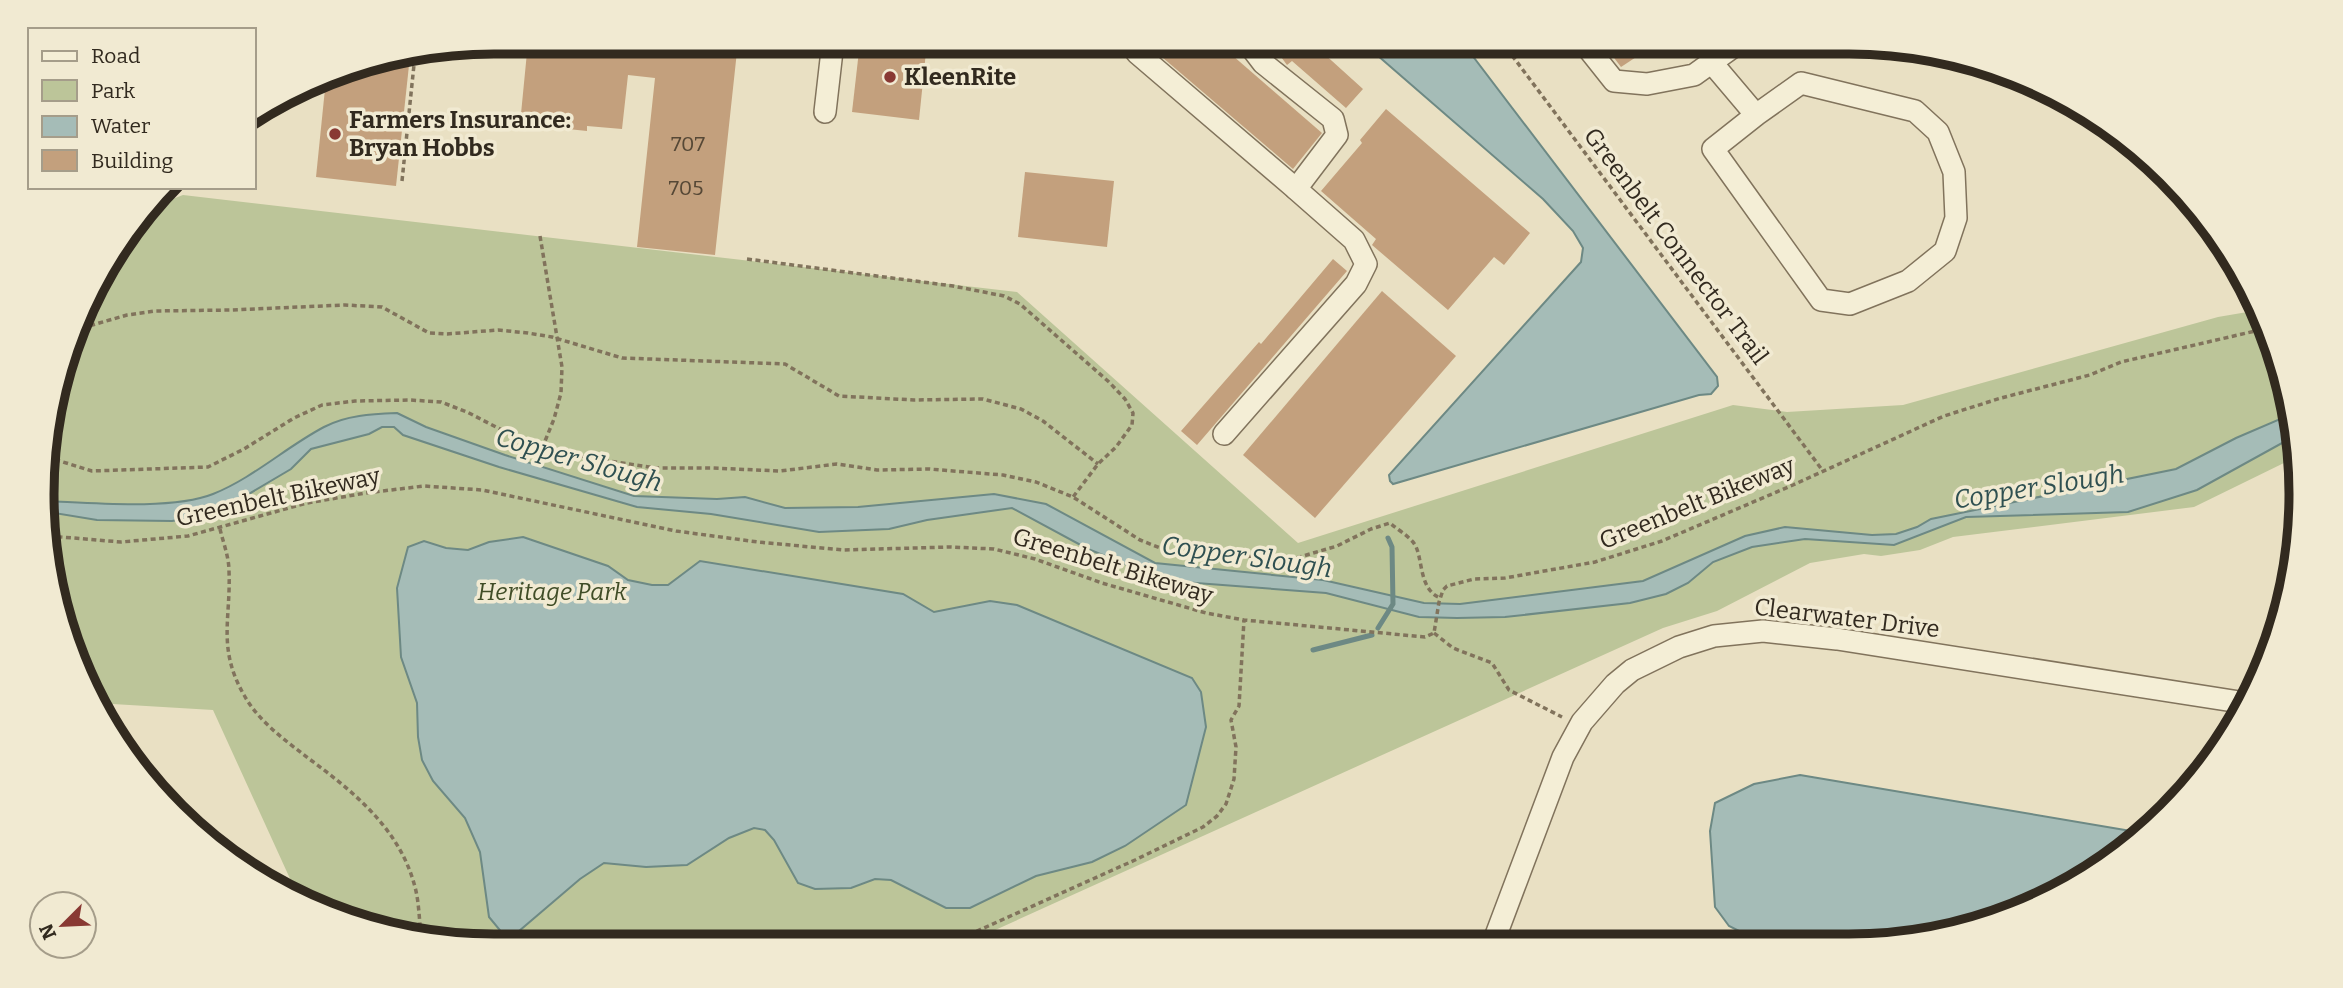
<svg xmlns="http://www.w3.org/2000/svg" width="2343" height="988" font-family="Bitter,serif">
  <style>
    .green { fill: #bcc599 }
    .water { fill: #a5bcb7; stroke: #6d8984; stroke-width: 2 }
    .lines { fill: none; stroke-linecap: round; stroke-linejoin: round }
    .stream { stroke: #6d8984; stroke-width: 5 }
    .building { fill: #c3a07d }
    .minor-casing { stroke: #81735c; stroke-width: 24 }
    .path { stroke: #81735c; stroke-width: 3.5; stroke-dasharray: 5 3.5; stroke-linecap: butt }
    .minor { stroke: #f4eed6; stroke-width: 21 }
    .poi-dot { fill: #893933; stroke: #f1ead2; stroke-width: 2.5 }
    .labels { text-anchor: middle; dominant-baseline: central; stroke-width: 7; stroke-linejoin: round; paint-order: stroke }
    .number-label { font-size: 21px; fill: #564836 }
    .poi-label { font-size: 24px; font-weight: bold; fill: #322a1f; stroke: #f1ead2; text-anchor: start }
    .street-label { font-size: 24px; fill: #322a1f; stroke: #f1ead2 }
    .park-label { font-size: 24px; font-style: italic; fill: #404d27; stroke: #f1ead2 }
    .water-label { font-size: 26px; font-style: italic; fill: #2f5051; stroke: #f1ead2 }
    .rim { fill: none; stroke: #322a1f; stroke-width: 9 }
  </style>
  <rect width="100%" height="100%" fill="#e9e0c3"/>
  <path class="green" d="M183,195L1017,292L1298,543L1733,405L1787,412L1903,405L2218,317L2259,310L2298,456L2194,507L1953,537L1920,550L1881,556L1864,554L1810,563L1717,611L1663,628L962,945L494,946L349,922L297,894L213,710L96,703L51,582L46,435L102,268L154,206Z"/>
  <g class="water">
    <path d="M1362,42H1462L1717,377L1718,386L1711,394L1699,395L1393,484L1390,481L1389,475L1581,262L1583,248L1573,231L1543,199Z"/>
    <path d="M397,413L426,427L505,455L634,496L717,499L745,497L785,508L858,507L994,494L1046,504L1155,563L1323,580L1424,603L1460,604L1643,581L1745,536L1785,527L1872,535L1896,534L1917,527L1931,519L2176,469L2236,438L2287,416L2293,437L2197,490L2128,512L1966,517L1894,545L1805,539L1752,547L1713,562L1688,583L1666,594L1630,603L1505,617L1457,618L1419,617L1326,593L1183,582L1130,566L1088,549L1012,508L927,520L889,529L819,532L711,514L637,507L499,467L403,435L394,427H382L369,434L311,449L291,469L215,514L172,521L97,520L48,512V501C93,503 173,510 213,494C253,478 286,447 324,427C346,415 372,414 397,413Z"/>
    <path d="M523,537L608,566L628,580L652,585H668L700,561L903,594L934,612L990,601L1017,605L1192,678L1201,692L1206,727L1186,805L1125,846L1092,862L1036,876L970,908H946L891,880L875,879L851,888L815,889L798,883L774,840L765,830L754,828L729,838L687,865L646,867L604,863L580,879L519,931L503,934L489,917L480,852L465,818L433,781L422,760L418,737L417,703L401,657L397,588L408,547L424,541L446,548L468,550L489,542Z"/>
    <path d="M1800,775L2125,830L2146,834L2022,911L1908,942H1761L1729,926L1715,907L1710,831L1715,803L1754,784Z"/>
  </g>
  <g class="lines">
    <g class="stream">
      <path d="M1378,628L1393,604L1392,547L1388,538"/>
      <path d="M1313,650L1372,635"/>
    </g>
  </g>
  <g class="building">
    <path d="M528,42H738L715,255L637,247L655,78L628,75L622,129L587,126V131L520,124Z"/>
    <path d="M860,42H927L919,120L852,112Z"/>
    <path d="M1148,42H1217L1322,133L1293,169L1149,46Z"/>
    <path d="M1270,42H1311L1363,89L1346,108L1292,61L1287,65Z"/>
    <path d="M1602,42H1659L1621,67Z"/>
    <path d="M410,56L396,186L316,177L326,79L348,66Z"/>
    <path d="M1386,109L1530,233L1504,265L1494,257L1448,310L1372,245L1376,239L1321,191L1362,143L1360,140Z"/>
    <path d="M1025,172L1114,181L1107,247L1018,237Z"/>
    <path d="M1333,259L1347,271L1197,445L1181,431L1259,342L1261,344Z"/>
    <path d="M1382,291L1456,356L1315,518L1243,455Z"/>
  </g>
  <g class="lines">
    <g class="minor-casing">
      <g id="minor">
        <path d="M1135,42L1137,53L1296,189"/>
        <path d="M1583,42L1614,81L1647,84L1694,75L1740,42"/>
        <path d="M1712,63L1756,115L1713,149L1821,300L1850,304L1908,281L1945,251L1956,218L1954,172L1938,132L1915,111L1801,83L1756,115"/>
        <path d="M825,112L833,42"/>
        <path d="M1224,434L1356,284L1366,264L1354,240L1296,189L1337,135L1333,119L1263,63L1247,42"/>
        <path d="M1493,943L1563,757L1582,722L1615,684L1632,670L1679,647L1714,636L1763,631L1837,639L2246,703"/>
      </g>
    </g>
    <g class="path">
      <path d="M1502,42L1823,471"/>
      <path d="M402,181L415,55"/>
      <path d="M540,236L562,367L561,393L554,419L543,446"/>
      <path d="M747,259L953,286L1004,296L1020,304L1109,382L1125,399L1133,413L1132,425L1116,447L1098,464L1073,497"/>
      <path d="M82,328L127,315L155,311L232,310L345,305L382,307L429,333L447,334L498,330L528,333L552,337L622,358L785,364L839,396L914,400L983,399L1021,409L1043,421L1098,464"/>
      <path d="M47,457L92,471L208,467L244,449L294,418L322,405L355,401L410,400L441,402L467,412L527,443L589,458L656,468H712L780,471L837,464L877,470L929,469L1003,475L1036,482L1073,497L1140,540L1168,551L1196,556L1225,555L1293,559L1337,546L1371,529L1390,523C1397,529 1407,535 1413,542C1424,555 1417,588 1440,598"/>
      <path d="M220,529C223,542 229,557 229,571C231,619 217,648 244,695C259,722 285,740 308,758C354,792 400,829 415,887C419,902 419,918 421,934"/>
      <path d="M49,536L121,542L188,536L307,503L366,493L424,486L482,490L676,531L758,542L843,550L950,547L994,549L1035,559L1102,583L1206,613L1244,620L1425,637L1434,633L1439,602L1443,590L1447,586L1474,579L1505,578L1595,562L1662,541L1793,485L1944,416L2001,398L2090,375L2121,362L2264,329"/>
      <path d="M1434,633L1453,648L1492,663L1509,690L1562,717"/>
      <path d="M807,945L825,943L903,945"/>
      <path d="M919,945L948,941L966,936L1135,860L1203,827L1217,816L1226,804L1234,779L1236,747L1231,720L1239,706L1244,620"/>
      <path d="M605,946C663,926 717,937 775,945"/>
    </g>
    <use href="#minor" class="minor"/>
  </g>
  <g class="poi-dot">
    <circle cx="890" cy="77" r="7"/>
    <circle cx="335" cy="134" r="7"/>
  </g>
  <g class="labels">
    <g class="number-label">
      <text x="688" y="144">707</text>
      <text x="686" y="188">705</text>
    </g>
    <g class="poi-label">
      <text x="904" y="77">KleenRite</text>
      <text x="349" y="120">Farmers Insurance:<tspan x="349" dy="28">Bryan Hobbs</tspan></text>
    </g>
    <g class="street-label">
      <text transform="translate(1676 246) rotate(53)">Greenbelt Connector Trail</text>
      <text transform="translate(278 497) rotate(-12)">Greenbelt Bikeway</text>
      <text transform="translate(1697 503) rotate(-22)">Greenbelt Bikeway</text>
      <text transform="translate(1113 566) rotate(17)">Greenbelt Bikeway</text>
      <text transform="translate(1847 618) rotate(7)">Clearwater Drive</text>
    </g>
    <g class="park-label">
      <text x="552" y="592">Heritage Park</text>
    </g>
    <g class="water-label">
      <text transform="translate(579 460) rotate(16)">Copper Slough</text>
      <text transform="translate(2039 487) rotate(-9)">Copper Slough</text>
      <text transform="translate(1247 557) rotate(8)">Copper Slough</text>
    </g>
  </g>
  <path d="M0 0H2343V988H0ZM494 54H1849A440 440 0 0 1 2289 494V494A440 440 0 0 1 1849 934H494A440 440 0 0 1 54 494V494A440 440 0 0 1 494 54Z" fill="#f1ead2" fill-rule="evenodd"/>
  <path class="rim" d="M494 54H1849A440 440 0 0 1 2289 494V494A440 440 0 0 1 1849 934H494A440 440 0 0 1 54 494V494A440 440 0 0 1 494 54Z"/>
  <rect x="28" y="28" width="228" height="161" fill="#f1ead2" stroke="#a59d8a" stroke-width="2"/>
  <rect x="42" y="51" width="35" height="10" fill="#f4eed6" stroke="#a59d8a" stroke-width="2"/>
  <text x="91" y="63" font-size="21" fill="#322a1f">Road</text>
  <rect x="42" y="80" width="35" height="21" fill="#bcc599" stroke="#a59d8a" stroke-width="2"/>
  <text x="91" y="98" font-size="21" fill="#322a1f">Park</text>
  <rect x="42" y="116" width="35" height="21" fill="#a5bcb7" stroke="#a59d8a" stroke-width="2"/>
  <text x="91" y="133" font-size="21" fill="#322a1f">Water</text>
  <rect x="42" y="150" width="35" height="21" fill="#c3a07d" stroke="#a59d8a" stroke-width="2"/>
  <text x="91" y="168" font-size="21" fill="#322a1f">Building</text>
  <g transform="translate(63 925) rotate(246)"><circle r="33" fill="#f1ead2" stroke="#a59d8a" stroke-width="2"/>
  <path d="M0-5L12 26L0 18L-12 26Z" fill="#893933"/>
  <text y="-10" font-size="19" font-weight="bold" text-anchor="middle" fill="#322a1f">N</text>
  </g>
</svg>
